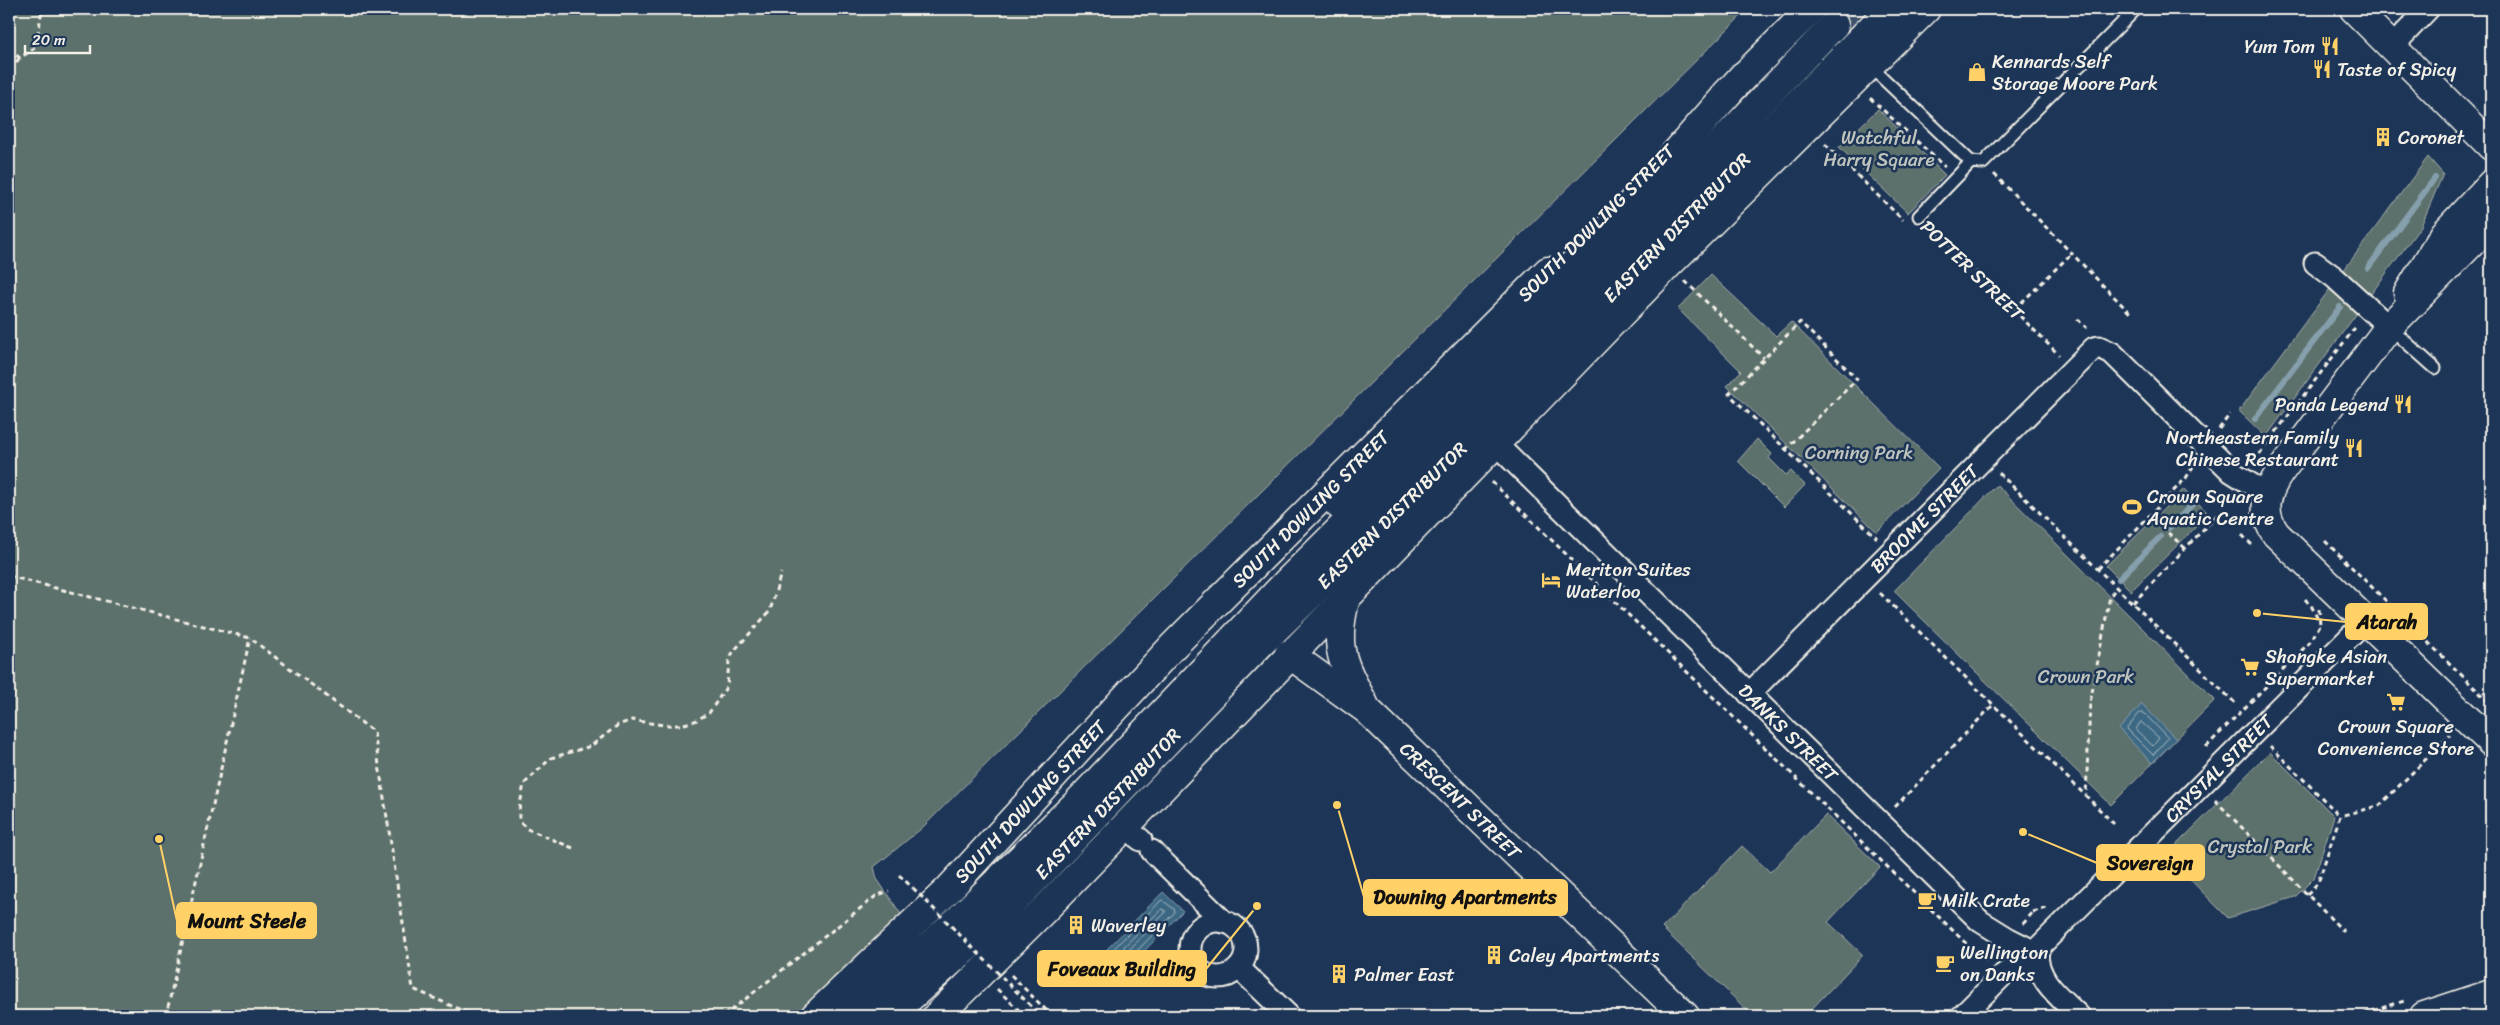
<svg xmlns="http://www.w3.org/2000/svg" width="2500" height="1025" font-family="Sriracha,sans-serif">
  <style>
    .green { fill: #5c706c; stroke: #a8b0aa }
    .water { fill: #3d6884; stroke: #869fac }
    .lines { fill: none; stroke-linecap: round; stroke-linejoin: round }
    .shore { stroke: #abbac0; stroke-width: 1 }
    .stream { stroke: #869fac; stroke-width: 6 }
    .highway-tunnel { stroke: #3d516d; stroke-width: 28; stroke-dasharray: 28 14; stroke-linecap: butt }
    .lane-casing { stroke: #f4f1e8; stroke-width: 15 }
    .street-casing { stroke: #f4f1e8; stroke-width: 25 }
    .secondary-casing { stroke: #f4f1e8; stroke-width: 31 }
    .primary-casing { stroke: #f4f1e8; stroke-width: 31 }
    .highway-casing { stroke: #f4f1e8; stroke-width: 31 }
    .path { stroke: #f4f1e8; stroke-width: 3; stroke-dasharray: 5 4; stroke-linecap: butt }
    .lane { stroke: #1d3557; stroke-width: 11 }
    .street { stroke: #1d3557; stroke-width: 21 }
    .secondary { stroke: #1d3557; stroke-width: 28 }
    .primary { stroke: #1d3557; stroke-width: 28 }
    .highway { stroke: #1d3557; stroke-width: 28 }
    .path-bridge { stroke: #f4f1e8; stroke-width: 3; stroke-dasharray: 5 4; stroke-linecap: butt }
    .labels { text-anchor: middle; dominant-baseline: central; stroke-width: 5; stroke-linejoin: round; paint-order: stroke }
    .poi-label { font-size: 19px; fill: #f4f1e8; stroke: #1d3557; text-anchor: start }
    .park-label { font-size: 19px; fill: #bfc4bd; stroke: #1d3557 }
    .street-label { font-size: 19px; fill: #f4f1e8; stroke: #1d3557 }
    .leader { fill: none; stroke: #ffd166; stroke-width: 2 }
    .callout-dot { fill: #ffd166; stroke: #1d3557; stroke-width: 2 }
    .callout { fill: #ffd166; stroke: #ffd166; stroke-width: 2 }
    .callout-label { font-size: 20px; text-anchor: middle; font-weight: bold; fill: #111 }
  </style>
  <rect width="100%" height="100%" fill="#1d3557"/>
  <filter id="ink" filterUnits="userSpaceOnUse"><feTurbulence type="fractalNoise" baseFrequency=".02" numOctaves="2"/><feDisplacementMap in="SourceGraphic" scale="10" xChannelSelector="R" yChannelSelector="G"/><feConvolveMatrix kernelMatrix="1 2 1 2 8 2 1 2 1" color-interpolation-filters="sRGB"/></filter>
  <g filter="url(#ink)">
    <g class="green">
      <path d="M9,9H1748L922,828L874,867L877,879L901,914L793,1016H9Z"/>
      <path d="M1878,109L1945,175L1908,213L1839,147Z"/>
      <path d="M2428,157L2443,174L2421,226L2266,437L2239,411Z"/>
      <path d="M1711,275L1776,336L1791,322L1939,468L1877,532L1727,386L1741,371L1678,309Z"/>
      <path d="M1757,439L1772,454L1769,458L1786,475L1791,471L1805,485L1784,507L1738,461Z"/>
      <path d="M1997,485L2215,700L2111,805L1894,591Z"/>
      <path d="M2184,489L2209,514L2131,591L2106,566Z"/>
      <path d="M2270,752L2334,816L2314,878L2295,897L2228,918L2166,855Z"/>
      <path d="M1826,815L1880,867L1828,922L1863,955L1805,1016H1753L1662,928L1742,846L1770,872Z"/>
    </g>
    <g class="water">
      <path d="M2142,704L2176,739L2152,763L2119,729Z"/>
      <path d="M1163,892L1183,911L1127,969L1107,949Z"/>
    </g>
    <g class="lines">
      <g class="shore">
        <path d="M2140,713H2144L2168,738L2153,755L2127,729Z"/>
        <path d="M2141,722L2159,738L2153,746L2136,730Z"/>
        <path d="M1162,900L1174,909L1175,912L1128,960H1125L1115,948Z"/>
        <path d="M1162,909L1165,910V913L1128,951H1125L1124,947Z"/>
      </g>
      <g class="stream">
        <path d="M2368,268L2435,178"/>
        <path d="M2255,419L2340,307"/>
        <path d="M2169,528L2194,503"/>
        <path d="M2119,579L2160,537"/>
      </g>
      <path class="highway-tunnel" d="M1834,25L1851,9"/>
      <g class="lane-casing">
        <g id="lane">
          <path d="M1870,66L1971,162"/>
          <path d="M1919,216L1971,162L1983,163L2136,9"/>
          <path d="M2389,327L2435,368"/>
        </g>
      </g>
      <g class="street-casing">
        <g id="street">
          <path d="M2391,48L2428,9"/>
          <path d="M2315,263L2334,277L2389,327"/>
          <path id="s1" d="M1495,443L1980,921L2009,939L2037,953"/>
          <path id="s2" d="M1749,694L2094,348L2099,347L2112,353L2232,472L2268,495"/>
          <path d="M1137,837L1141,840"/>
          <path d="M1152,851L1224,922"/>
          <circle cx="1218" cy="949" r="28"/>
          <path d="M2037,953C2037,981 2060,997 2079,1016"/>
          <path d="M1239,968L1289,1016"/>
          <path id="s3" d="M1962,1016L2004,974L2037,953L2040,946L2366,621"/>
        </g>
      </g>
      <g class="secondary-casing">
        <g id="secondary">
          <path d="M2491,223L2389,327L2280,472C2266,493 2260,512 2276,534L2491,742"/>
          <path d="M2408,293L2445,233L2491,184"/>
          <path d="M1346,597C1333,645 1341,662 1364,704"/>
          <path id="s4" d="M1289,654L1367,710L1685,1016"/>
          <path d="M2424,1016L2491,994"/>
        </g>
      </g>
      <g class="primary-casing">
        <g id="primary">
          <path d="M2354,9L2491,146"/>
          <path d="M1726,94L1811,9"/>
          <path id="s5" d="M815,1016L948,890L1173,646L1548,271"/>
          <path d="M937,1016L1046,908L1668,265L1926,9"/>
        </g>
      </g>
      <g class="highway-casing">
        <g id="highway">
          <path d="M1339,505L1623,213L1743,76"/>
          <path d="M852,1016L961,917L1078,802L1288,581L1571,300L1834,25"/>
          <path id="s6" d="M889,1016L986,930L1260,644L1462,446L1890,9"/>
        </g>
      </g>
      <g class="path">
        <path d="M9,50L20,58L36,47L42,9"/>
        <path d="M9,69L20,58"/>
        <path d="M1870,98L1945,167"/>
        <path d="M1825,144L1903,220"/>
        <path d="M1994,174L2131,314"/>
        <path d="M1931,227L2059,355"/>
        <path d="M1685,281L1764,358"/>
        <path d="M2015,309L2071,254"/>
        <path d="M2077,319L2087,328"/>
        <path d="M2219,429L2230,414"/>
        <path d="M1785,450L1857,379L1800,322L1729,394L1877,538"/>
        <path d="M2254,461L2357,325"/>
        <path d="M1999,473L2235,703"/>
        <path d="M1492,482L1979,956L1989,961"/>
        <path d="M2148,515L2185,548"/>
        <path d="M2242,535L2252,545"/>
        <path d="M2325,541L2491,704"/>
        <path d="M2098,569L2186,478L2194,465"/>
        <path d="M9,576L250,638L374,732L413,989L475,1016"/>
        <path d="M1880,593L2086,796"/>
        <path d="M2305,599L2312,607L2319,622"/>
        <path d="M2133,603L2219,513"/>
        <path d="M2319,609L2320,625"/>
        <path d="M2270,746L2340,816"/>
        <path d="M2206,747L2310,642L2320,625"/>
        <path d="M2215,800L2344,932"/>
        <path d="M1895,807L1993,705"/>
        <path d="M2114,824L2086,796L2090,703L2110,596L2117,587"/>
        <path d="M573,848L525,828L519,819V810L524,784L551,758L591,746L618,725L632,720L663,725H680L695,721L709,713L727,686L729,661L733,652L770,611L781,573"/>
        <path d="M899,875L913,888"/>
        <path d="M2307,894L2318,883L2340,816L2379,806L2450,735"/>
        <path d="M2033,912L2047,908"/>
        <path d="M2023,924L2033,912"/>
        <path d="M1011,975L1052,1016"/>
        <path d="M997,989L1025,1016"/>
        <path d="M166,1016L250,638"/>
        <path d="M724,1016L876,896L889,891"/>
        <path d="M2356,1016L2404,1001"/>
      </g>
      <use href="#lane" class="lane"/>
      <use href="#street" class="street"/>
      <use href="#secondary" class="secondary"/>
      <use href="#primary" class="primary"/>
      <use href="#highway" class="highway"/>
      <path class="path-bridge" d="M913,888L1041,1016"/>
    </g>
  </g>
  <defs>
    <g id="restaurant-bare" transform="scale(1.5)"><path d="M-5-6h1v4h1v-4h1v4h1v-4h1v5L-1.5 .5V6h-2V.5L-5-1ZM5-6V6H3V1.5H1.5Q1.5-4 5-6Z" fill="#ffd166" stroke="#1d3557" stroke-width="2.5" paint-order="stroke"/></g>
    <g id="shop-bare" transform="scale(1.5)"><path d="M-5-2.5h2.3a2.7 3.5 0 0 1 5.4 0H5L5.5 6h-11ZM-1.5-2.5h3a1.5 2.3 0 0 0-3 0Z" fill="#ffd166" stroke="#1d3557" stroke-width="2.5" paint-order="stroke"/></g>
    <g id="building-bare" transform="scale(1.5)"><path d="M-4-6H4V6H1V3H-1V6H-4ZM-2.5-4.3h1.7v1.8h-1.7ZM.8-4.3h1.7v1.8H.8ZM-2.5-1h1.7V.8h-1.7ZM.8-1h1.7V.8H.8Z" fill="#ffd166" stroke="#1d3557" stroke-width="2.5" paint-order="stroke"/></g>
    <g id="stadium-bare" transform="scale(1.5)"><path d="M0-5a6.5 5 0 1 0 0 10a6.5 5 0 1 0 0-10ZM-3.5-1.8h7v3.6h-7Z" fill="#ffd166" stroke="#1d3557" stroke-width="2.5" paint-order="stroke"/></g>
    <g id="hotel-bare" transform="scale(1.5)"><path d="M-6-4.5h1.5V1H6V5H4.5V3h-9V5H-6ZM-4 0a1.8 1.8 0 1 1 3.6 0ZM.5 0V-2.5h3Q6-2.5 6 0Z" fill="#ffd166" stroke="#1d3557" stroke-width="2.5" paint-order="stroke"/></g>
    <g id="supermarket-bare" transform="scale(1.5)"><path d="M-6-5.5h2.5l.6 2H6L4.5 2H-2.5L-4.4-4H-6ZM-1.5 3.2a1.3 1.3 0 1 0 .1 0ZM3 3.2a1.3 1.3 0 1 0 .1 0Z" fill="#ffd166" stroke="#1d3557" stroke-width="2.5" paint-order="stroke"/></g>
    <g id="cafe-bare" transform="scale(1.5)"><path d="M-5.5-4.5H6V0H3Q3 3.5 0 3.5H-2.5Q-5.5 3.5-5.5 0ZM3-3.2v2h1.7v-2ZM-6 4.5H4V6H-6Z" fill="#ffd166" stroke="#1d3557" stroke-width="2.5" paint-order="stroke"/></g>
  </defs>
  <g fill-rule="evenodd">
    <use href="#restaurant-bare" x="2330" y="46"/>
    <use href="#restaurant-bare" x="2322" y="69"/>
    <use href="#shop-bare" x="1977" y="72"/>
    <use href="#building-bare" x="2383" y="137"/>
    <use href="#restaurant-bare" x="2403" y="404"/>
    <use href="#restaurant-bare" x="2354" y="448"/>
    <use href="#stadium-bare" x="2132" y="507"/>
    <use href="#hotel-bare" x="1551" y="580"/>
    <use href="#supermarket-bare" x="2250" y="667"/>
    <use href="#supermarket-bare" x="2396" y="702"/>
    <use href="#cafe-bare" x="1927" y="900"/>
    <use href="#building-bare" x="1076" y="925"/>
    <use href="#building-bare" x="1494" y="955"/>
    <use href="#cafe-bare" x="1945" y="963"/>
    <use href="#building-bare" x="1339" y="974"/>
  </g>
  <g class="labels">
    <g class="poi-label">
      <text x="2315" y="46" text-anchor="end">Yum Tom</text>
      <text x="1992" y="61">Kennards Self<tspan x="1992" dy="22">Storage Moore Park</tspan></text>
      <text x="2337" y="69">Taste of Spicy</text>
      <text x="2398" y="137">Coronet</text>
      <text x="2388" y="404" text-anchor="end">Panda Legend</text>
      <text x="2339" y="437" text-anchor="end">Northeastern Family<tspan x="2339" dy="22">Chinese Restaurant</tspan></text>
      <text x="2147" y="496">Crown Square<tspan x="2147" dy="22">Aquatic Centre</tspan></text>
      <text x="1566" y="569">Meriton Suites<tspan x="1566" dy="22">Waterloo</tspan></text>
      <text x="2265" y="656">Shangke Asian<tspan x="2265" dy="22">Supermarket</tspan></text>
      <text x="2396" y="726" text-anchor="middle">Crown Square<tspan x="2396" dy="22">Convenience Store</tspan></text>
      <text x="1942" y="900">Milk Crate</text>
      <text x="1091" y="925">Waverley</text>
      <text x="1960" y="952">Wellington<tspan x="1960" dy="22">on Danks</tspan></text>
      <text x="1509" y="955">Caley Apartments</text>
      <text x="1354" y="974">Palmer East</text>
    </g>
    <g class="park-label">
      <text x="1879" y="137">Watchful<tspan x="1879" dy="22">Harry Square</tspan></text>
      <text x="1859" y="452">Corning Park</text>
      <text x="2086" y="676">Crown Park</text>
      <text x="2260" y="846">Crystal Park</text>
    </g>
    <g class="street-label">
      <text transform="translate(1596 223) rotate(-45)">SOUTH DOWLING STREET</text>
      <text stroke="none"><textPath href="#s6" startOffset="1115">EASTERN DISTRIBUTOR</textPath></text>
      <text transform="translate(1972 270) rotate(44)">POTTER STREET</text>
      <text stroke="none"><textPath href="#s5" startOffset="709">SOUTH DOWLING STREET</textPath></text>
      <text stroke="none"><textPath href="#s6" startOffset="710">EASTERN DISTRIBUTOR</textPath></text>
      <text stroke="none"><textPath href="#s2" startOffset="248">BROOME STREET</textPath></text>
      <text stroke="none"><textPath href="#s1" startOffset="412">DANKS STREET</textPath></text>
      <text stroke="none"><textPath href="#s3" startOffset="358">CRYSTAL STREET</textPath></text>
      <text stroke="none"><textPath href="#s4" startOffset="226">CRESCENT STREET</textPath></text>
      <text stroke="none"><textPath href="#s5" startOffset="304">SOUTH DOWLING STREET</textPath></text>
      <text stroke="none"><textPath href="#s6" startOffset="305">EASTERN DISTRIBUTOR</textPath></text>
    </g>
  </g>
  <path class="leader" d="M2257 613L2346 622M2023 832L2097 863M1337 805L1364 897M159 839L177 921M1257 906L1206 969"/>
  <g class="callout-dot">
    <circle cx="2257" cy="613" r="5"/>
    <circle cx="2023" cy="832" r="5"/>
    <circle cx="1337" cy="805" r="5"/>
    <circle cx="159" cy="839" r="5"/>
    <circle cx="1257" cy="906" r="5"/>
  </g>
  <g class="callout">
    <rect x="2346" y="604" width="81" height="35" rx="5"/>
    <rect x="2097" y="845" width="107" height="35" rx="5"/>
    <rect x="1364" y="880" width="203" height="35" rx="5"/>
    <rect x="177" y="903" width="139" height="35" rx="5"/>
    <rect x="1038" y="951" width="168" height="35" rx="5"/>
  </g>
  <g class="callout-label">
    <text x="2387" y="629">Atarah</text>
    <text x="2150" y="870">Sovereign</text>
    <text x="1465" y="904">Downing Apartments</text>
    <text x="247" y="928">Mount Steele</text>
    <text x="1122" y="976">Foveaux Building</text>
  </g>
  <rect width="2500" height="1025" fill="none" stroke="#1d3557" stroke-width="30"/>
  <rect x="15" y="15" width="2470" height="995" fill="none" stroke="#f4f1e8" stroke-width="2" filter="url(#ink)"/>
  <path d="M25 45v8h65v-8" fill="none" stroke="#f4f1e8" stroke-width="2.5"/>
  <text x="32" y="45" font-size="15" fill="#f4f1e8" stroke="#1d3557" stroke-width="4" paint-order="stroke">20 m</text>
</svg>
